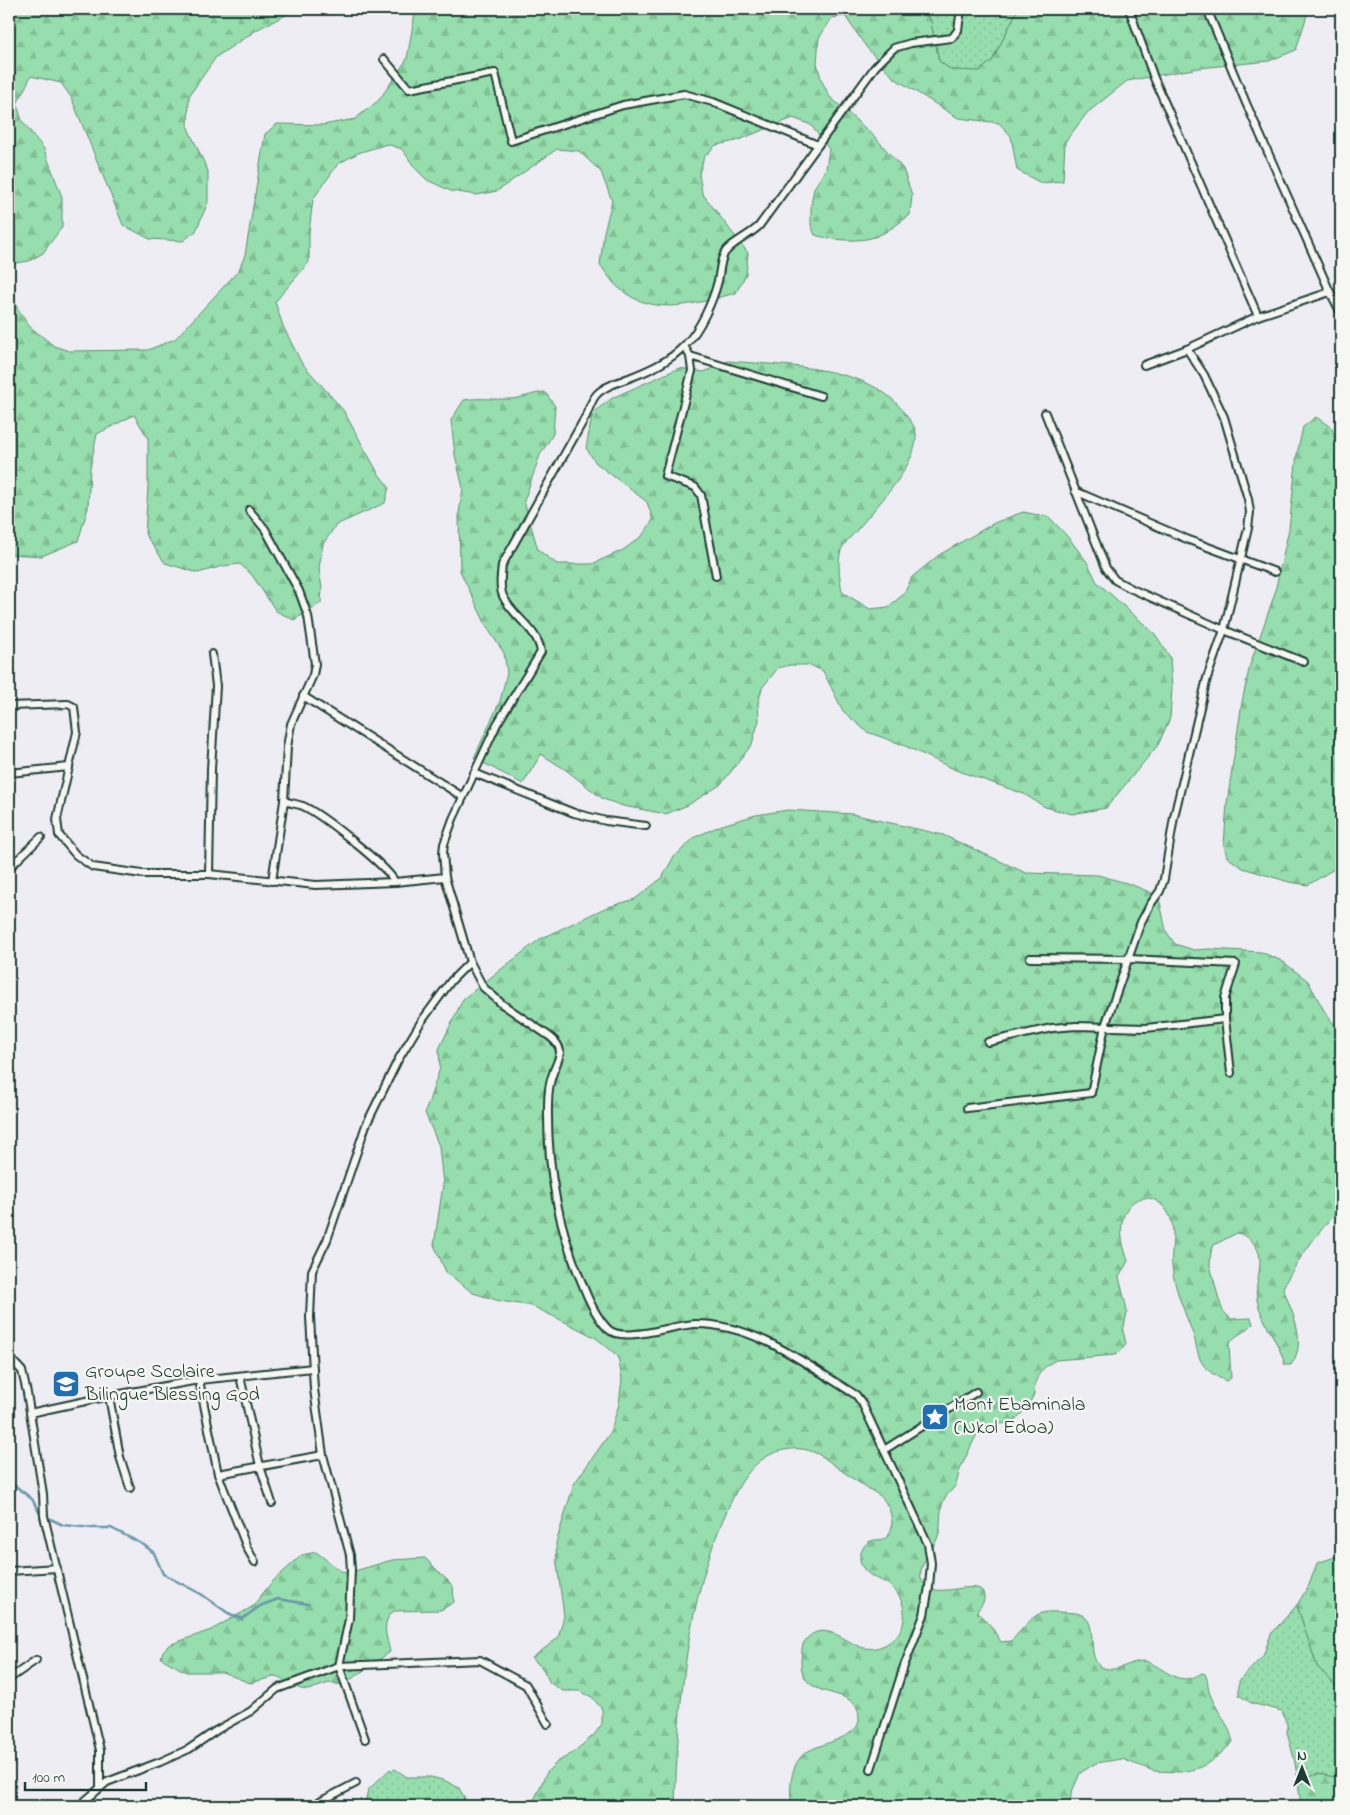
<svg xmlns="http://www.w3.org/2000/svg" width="1350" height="1815" font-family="'Indie Flower',sans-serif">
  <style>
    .grass { fill: url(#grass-dots); stroke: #5a8e70 }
    .forest { fill: url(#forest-firs); stroke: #5a8e70 }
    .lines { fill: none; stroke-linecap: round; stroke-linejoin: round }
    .stream { stroke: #6898aa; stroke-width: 2.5 }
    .minor-casing { stroke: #1f3d34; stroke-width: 10 }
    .minor { stroke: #f6f6f2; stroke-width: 6 }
    .labels { text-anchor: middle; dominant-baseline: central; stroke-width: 4.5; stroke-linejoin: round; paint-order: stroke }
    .poi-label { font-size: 20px; fill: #1f3d34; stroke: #f6f6f2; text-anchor: start }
  </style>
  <defs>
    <pattern id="grass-dots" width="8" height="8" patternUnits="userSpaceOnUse" patternTransform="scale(1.25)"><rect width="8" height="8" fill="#96dead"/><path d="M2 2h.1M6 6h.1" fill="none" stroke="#81bf95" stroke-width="1.8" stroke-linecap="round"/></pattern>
    <pattern id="forest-firs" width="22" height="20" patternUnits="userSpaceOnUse" patternTransform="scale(1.25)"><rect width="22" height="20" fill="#96dead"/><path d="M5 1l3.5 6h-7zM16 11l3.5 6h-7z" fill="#81bf95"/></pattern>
  </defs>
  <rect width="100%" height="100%" fill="#efedf4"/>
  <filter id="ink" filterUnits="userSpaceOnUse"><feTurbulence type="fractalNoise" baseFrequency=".02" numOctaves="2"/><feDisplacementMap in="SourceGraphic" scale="10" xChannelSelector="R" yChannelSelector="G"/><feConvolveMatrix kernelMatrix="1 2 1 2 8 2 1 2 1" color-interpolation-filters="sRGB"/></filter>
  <g filter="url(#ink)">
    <g class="grass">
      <path d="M914,9H1018L992,61L979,71L951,70L939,61L930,18Z"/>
      <path d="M1297,1605L1317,1666L1341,1691V1778L1318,1774L1298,1781L1294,1758L1287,1733V1724L1282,1711L1251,1703L1239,1695V1681L1263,1656L1271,1634Z"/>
      <path d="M390,1769L391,1771L395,1769L407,1777H431L446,1781L459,1788L466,1801L465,1806H364L368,1790Z"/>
    </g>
    <g class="forest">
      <path d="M9,9H298L258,29L216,57L189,96L188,128L208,171V202L196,231L183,241L150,239L123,225L71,97L61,83L31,76L17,104L22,121L44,149L62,197V227L43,253L29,261L9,264Z"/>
      <path d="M411,9H914L930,18L939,61L951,70L979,71L992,61L1018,9H1309L1296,50L1269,61L1199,68L1127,81L1087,113L1065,142L1063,181L1041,183L1017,170L1011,136L999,123L958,118L894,78L867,48L845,16L832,18L819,38L817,63L821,79L829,96L875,137L903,169L912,195L910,215C900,222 888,232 877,236C861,243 831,240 815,235L811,225V205L814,188L826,169L829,149L811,125L793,118L736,141L716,145L704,157L699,174L702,193L748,253L746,274L736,293C697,303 655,318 620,289C612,283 606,272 600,265L604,232L612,201L601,172L579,151L557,149L497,191L477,195L451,191L427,180L415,168L402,149L387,144L358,153L338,164L313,199L309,232V262L275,302L283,326L301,362L343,410L378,473L389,487L385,503L336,525L323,544L319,568L322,589L321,603L294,620L276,611L252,575L240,564L223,566L198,573L165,563L145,534L148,488V438L134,415L97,434L90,468L88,508L78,541L42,556L9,554V297L13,301L29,326L54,346L69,351L148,350L175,339L239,270L245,255L265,134L277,124L323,125L355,119L379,100L407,59L415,13Z"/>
      <path d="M728,361C781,366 873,364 905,414C909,419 916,427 916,434C918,465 877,505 858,529C853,535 844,543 841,550C837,564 840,578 842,592L870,609L888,607L904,594L912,577L939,555L994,523L1023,512L1049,517L1068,537L1087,562L1097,582L1155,634L1170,657L1172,689L1170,718L1158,745L1106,808L1072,814L1045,807L1024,794L956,770L901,744L867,732L843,711L823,671L810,665H790L778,668L762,688L758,703L759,720L752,744L734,768L720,785L688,805L666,814L623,806L603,799L566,770L541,754L523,784L474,758L500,701L507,673L504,653L488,629L460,571L459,513L463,488L455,455L451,420L464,400C480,397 493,400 509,399C521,399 533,393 545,392L555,406L553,434L540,455L524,501L538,550L557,564H592L623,550L642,536L653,520L647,502L596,463L586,448L592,416L599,408L614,397L679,368L704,372Z"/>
      <path d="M1316,417L1332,428L1341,462V548L1337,623L1341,683V788L1335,801L1339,855L1334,869L1308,885L1289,882L1243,868L1227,857L1224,845L1227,803L1242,702L1250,665L1274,596L1289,529L1297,454L1303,427Z"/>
      <path d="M788,810L852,814L943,835L1026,873L1098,875L1130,884L1152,893L1160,902L1166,931L1175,944L1194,950L1211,949L1261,952L1282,961L1308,981L1326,1014L1337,1028L1341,1031V1210C1323,1223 1292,1268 1283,1288C1292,1313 1308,1341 1291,1365H1285C1279,1341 1262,1323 1257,1300C1254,1285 1263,1267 1259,1253C1255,1242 1247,1235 1237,1233L1214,1245L1211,1252L1210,1265L1219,1300L1223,1311L1231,1319L1251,1318L1253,1324C1246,1332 1234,1335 1229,1344L1231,1378L1226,1381C1215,1376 1205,1370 1200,1359C1197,1352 1196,1344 1194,1337C1186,1314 1175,1292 1172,1267C1170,1248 1178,1228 1167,1211C1151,1188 1125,1197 1122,1224C1120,1237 1124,1249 1128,1261L1119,1277L1126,1306L1127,1313L1123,1331L1126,1344L1122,1350L1115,1355L1056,1360C1046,1365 1037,1373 1035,1384C1034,1388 1035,1392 1033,1396C1029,1406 1021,1414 1013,1422L982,1427L979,1430C972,1444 965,1458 959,1472C958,1476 957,1483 955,1486C951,1492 946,1494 943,1502C939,1513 942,1527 937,1539C932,1552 916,1567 922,1581C932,1605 985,1572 984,1598C984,1604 979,1607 977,1612L991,1626L1001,1642L1011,1641C1040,1611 1032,1610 1076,1613C1102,1618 1084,1651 1100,1667C1120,1674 1126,1661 1145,1661C1167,1668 1177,1689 1202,1673L1205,1674C1209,1681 1207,1687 1210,1694C1217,1712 1228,1721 1233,1742L1217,1757L1202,1767L1182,1772L1154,1771L1122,1759L1096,1763L1080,1773L1071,1794L1070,1806H792C789,1790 790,1765 804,1754C817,1743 858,1739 859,1720C861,1681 799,1706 801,1660C802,1654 801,1646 805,1641C821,1619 844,1640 860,1647C876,1652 892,1644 900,1631C909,1616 903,1595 889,1585C880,1578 866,1577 861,1564C858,1557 862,1546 869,1542C875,1538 882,1542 888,1536C897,1525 889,1502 879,1495C873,1491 866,1488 861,1484C848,1476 836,1466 823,1457C810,1449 800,1447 784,1450C755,1456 741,1480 729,1506C686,1599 678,1704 675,1806H534V1800L547,1772L557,1762L571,1754L594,1735L602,1724V1709L592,1697L579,1691H563L550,1683L543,1669L532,1658L558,1638L564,1616L557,1564L556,1543L574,1484L610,1433L619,1404L622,1379L618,1356L596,1338L569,1324L532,1306L500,1301L473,1293L446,1272L434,1245L443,1185L439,1146L425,1113L440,1068L439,1049L463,999L540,939L605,908L635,899L662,878L673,858L695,837L722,825L756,815Z"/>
      <path d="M316,1552L341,1571L348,1573L392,1560L425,1558L453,1586L454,1602L441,1610L394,1611C380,1622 387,1637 390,1652L343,1685L329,1683L308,1690L301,1689L288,1684L281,1678L273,1677L250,1683L222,1672H186L161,1658L163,1651L169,1645L211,1630L252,1607L272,1582L302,1555Z"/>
      <path d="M1341,1555V1691L1317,1666L1297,1605L1309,1585L1317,1563Z"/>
      <path d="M1318,1774L1341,1778V1806H1301L1298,1781Z"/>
    </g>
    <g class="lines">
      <path class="stream" d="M9,1481L32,1499L40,1514L63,1525L92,1528H111L144,1545L154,1553L163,1574L201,1594L228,1613L242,1619L260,1606L278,1599L308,1604"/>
      <g class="minor-casing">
        <g id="minor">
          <path d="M1129,9L1154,78L1258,316"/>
          <path d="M1207,9L1246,103L1330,292L1341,313"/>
          <path d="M384,59L409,89L495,73L511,141L623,105L684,94L713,102L818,145"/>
          <path d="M684,346L690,356L692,371L665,476L695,487L701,495L716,576"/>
          <path d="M690,356L821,396"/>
          <path d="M1144,365L1187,349L1258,316L1330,292"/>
          <path d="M1045,413L1106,568L1115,580L1132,589L1224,630L1304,662"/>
          <path d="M1075,491L1189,540L1275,572"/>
          <path d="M249,510L265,529L299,591L308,616L315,664L313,675L291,724L287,747L284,801L272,881"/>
          <path d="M303,696L463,797"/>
          <path d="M9,706L68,704L74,707L77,732L69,767"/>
          <path d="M9,773L69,767L57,819L59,835L76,855L93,867L142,874H209L316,885L395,882L445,877L443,853L444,844L453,819L497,724L541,652C537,627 513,618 503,596C499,587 501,575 502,565L586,416C589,409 592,398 598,393C606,385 619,382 629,378C650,370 670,361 685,345C700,330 713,301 718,281C720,272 720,262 724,254C730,243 749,236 759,226L875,67L894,48L911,43L952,38L958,30L961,9"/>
          <path d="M474,773L574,813L606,821L646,826"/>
          <path d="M284,801C290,803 297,804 303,806C321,814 387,866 395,882"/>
          <path d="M9,868L41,837"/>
          <path d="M209,874L211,769L216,686L212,654"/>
          <path d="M445,877L470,962L483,987L502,1004L549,1036C554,1040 559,1044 560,1051C560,1059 555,1066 553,1073C549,1083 548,1095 548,1106C547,1167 558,1227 582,1283C588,1299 596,1317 608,1329C623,1344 675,1324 696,1324C756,1324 807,1365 856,1395L862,1403L928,1544L931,1563L929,1587L924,1615L904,1666L871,1769"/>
          <path d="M1030,958L1129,959L1236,964L1225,998V1019L1231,1073"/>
          <path d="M988,1042L1052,1028L1076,1026L1146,1028L1225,1019"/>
          <path d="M967,1108L1091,1093L1105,1026L1141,922L1150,905L1160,891L1164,879L1174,817L1207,678L1224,630L1248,528L1250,512L1248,499L1224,417L1204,375L1187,349"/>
          <path d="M9,1357L22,1371L27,1393L43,1494L44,1516L100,1750V1786"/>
          <path d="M240,1376L260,1466L272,1503"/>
          <path d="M199,1380L218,1474L247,1548L255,1562"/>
          <path d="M109,1396L120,1457L130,1488"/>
          <path d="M30,1413L109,1396L199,1380L313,1368"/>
          <path d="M884,1450L976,1392"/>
          <path d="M218,1474L323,1455"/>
          <path d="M9,1571L57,1568"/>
          <path d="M9,1679L36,1660"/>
          <path d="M365,1739L339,1666L349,1619L351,1570L350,1555L323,1455L314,1389L310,1317L312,1271L327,1240L366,1125L398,1060L421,1022L451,981L470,962"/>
          <path d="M79,1806L107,1782L160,1762L189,1749L217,1730L251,1711L277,1689L339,1666L480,1660L526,1685L548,1724"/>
          <path d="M312,1806L356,1783"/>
        </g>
      </g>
      <use href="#minor" class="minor"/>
    </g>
  </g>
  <defs>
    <g id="school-square" transform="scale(1.4375)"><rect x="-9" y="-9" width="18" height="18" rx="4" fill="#1f6fb2" stroke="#f6f6f2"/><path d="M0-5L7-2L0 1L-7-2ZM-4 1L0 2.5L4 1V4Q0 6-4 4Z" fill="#fff"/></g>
    <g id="sight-square" transform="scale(1.4375)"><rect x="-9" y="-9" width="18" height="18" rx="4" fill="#1f6fb2" stroke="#f6f6f2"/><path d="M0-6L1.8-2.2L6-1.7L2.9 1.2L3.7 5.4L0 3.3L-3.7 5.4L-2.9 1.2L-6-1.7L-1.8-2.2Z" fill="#fff"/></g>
  </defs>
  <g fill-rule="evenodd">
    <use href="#school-square" x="66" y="1384"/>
    <use href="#sight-square" x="935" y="1417"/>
  </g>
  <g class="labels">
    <g class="poi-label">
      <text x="85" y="1372">Groupe Scolaire<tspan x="85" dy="23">Bilingue Blessing God</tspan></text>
      <text x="954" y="1405">Mont Ebaminala<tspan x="954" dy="23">(Nkol Edoa)</tspan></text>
    </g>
  </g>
  <rect width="1350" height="1815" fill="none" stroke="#f6f6f2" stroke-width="30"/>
  <rect x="15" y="15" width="1320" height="1785" fill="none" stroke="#1f3d34" stroke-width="2" filter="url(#ink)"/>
  <g transform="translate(1302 1768)" stroke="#f6f6f2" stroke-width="4" paint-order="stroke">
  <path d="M0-4L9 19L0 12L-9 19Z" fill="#1f3d34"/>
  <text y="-8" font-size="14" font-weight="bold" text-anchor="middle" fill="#1f3d34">N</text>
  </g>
  <path d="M25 1782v8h121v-8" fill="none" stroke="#1f3d34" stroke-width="2.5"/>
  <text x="32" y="1782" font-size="15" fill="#1f3d34" stroke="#f6f6f2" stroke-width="4" paint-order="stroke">100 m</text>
</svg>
